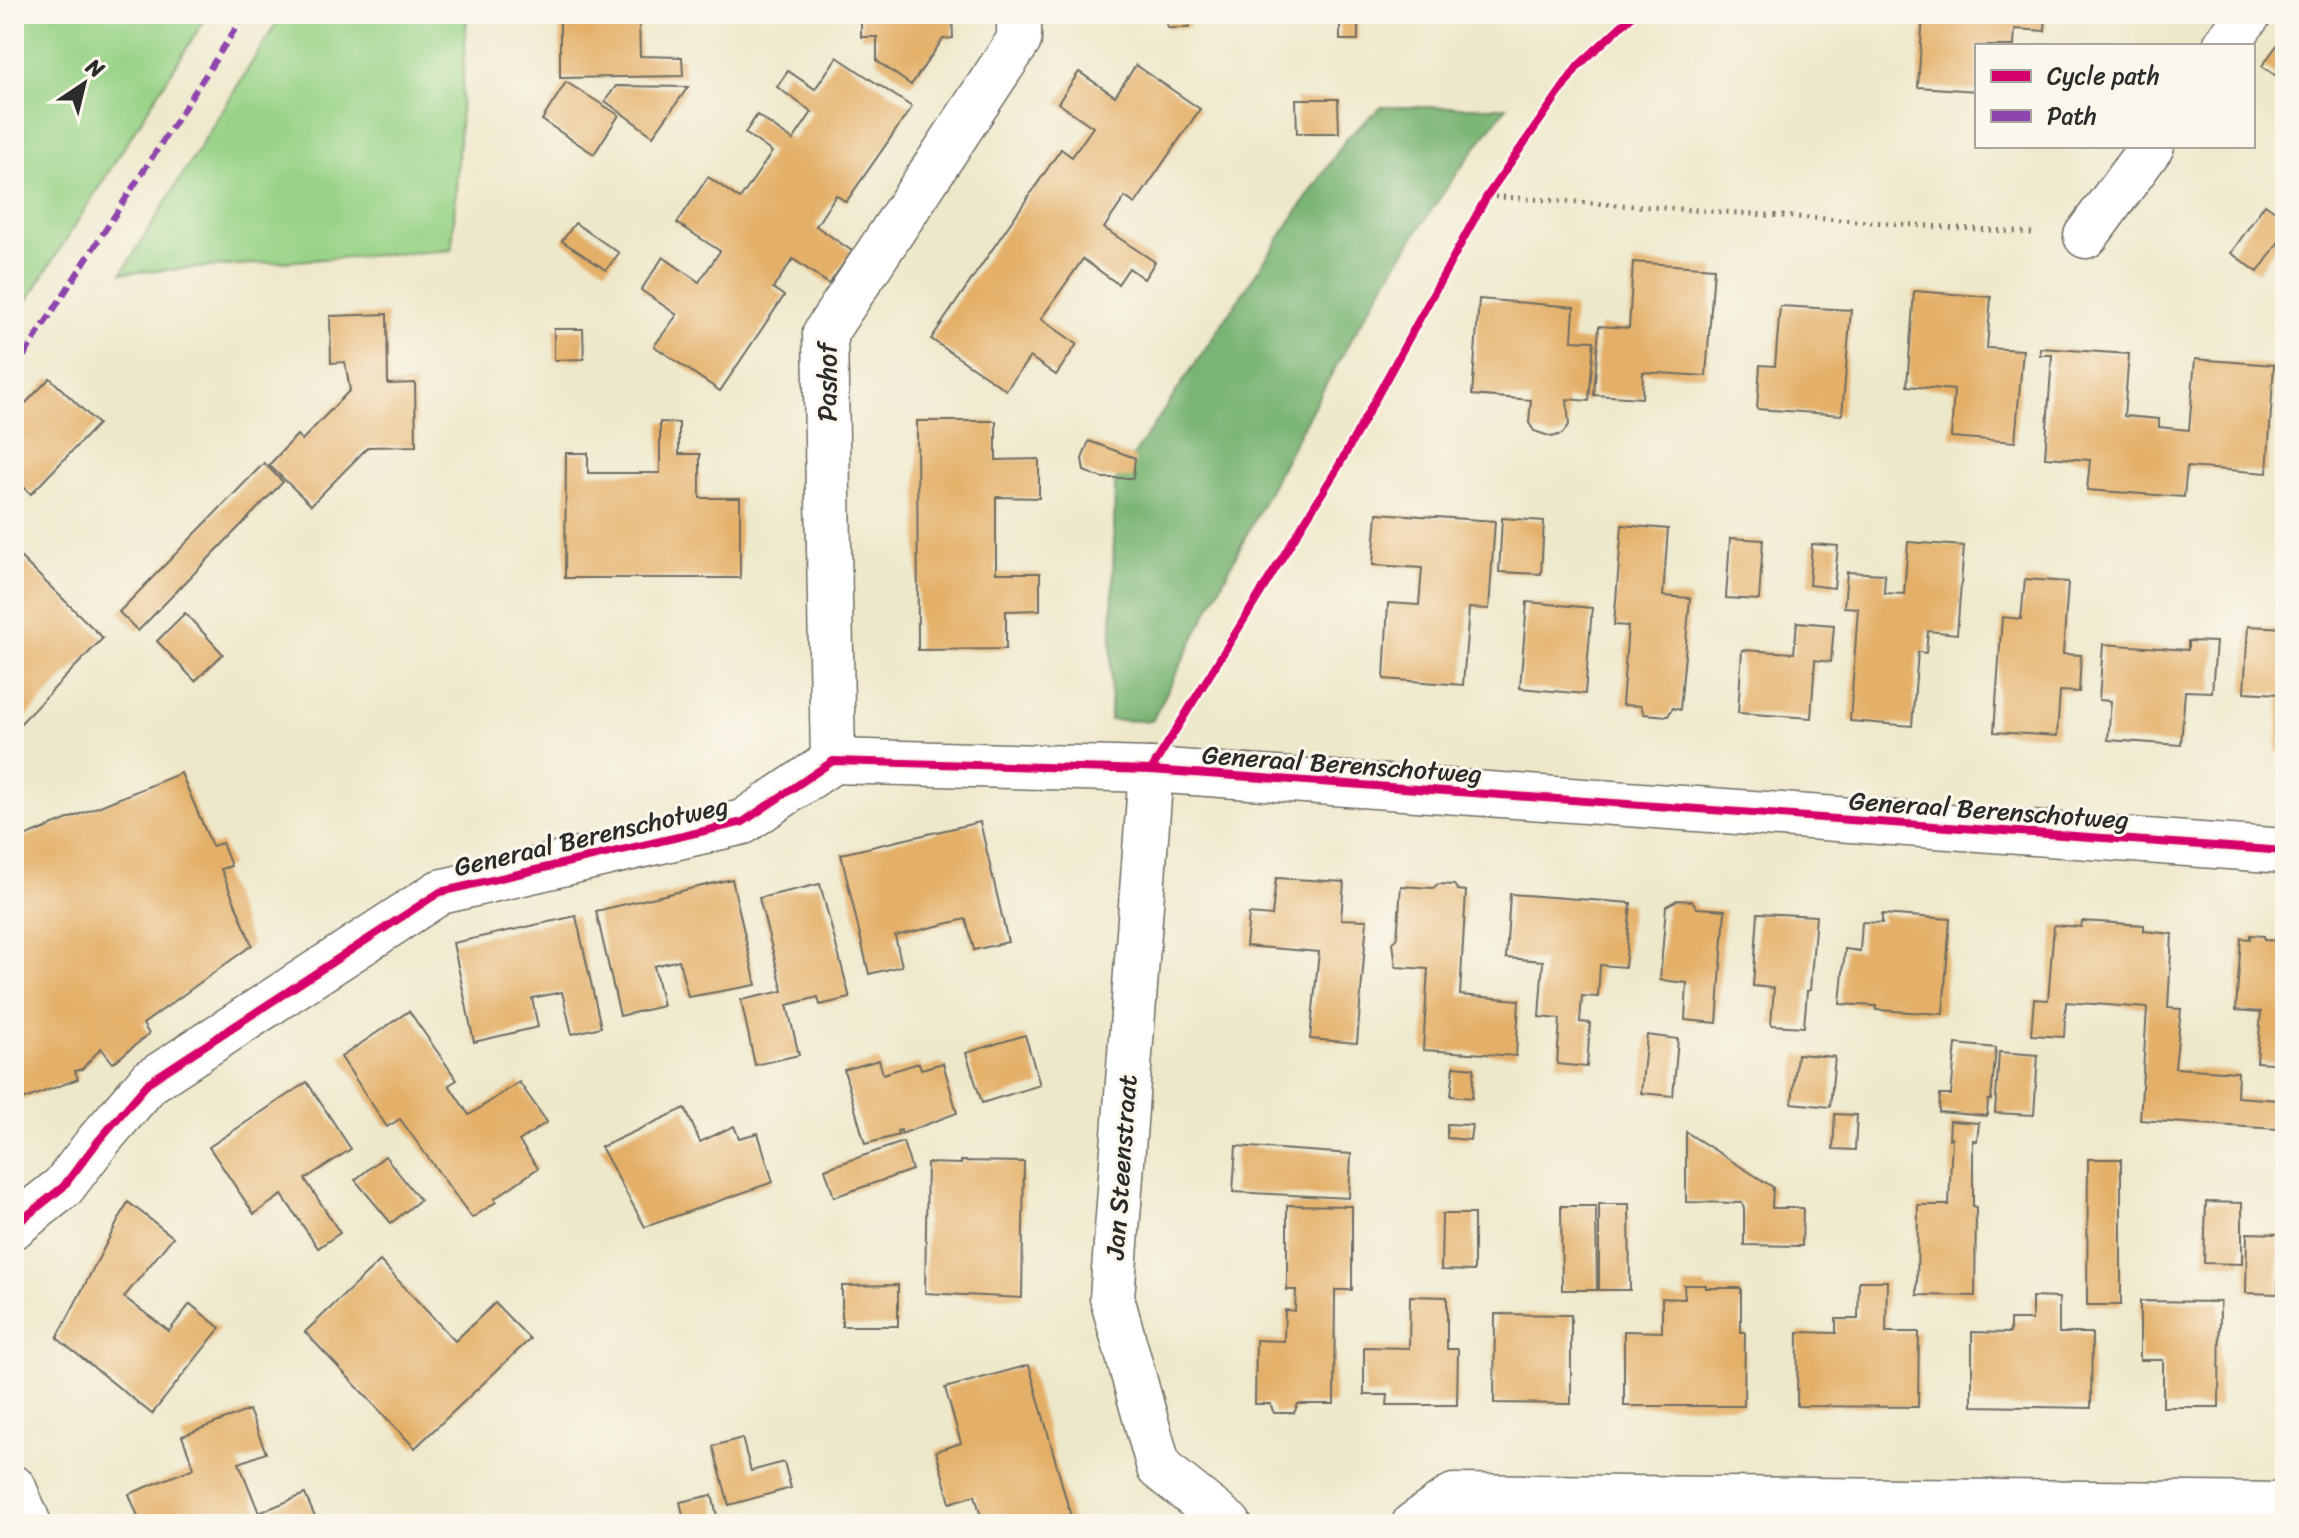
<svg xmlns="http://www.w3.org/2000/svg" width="2299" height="1538" font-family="Sriracha,sans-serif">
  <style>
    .green { fill: #99d387; stroke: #627f59; stroke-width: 2 }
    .forest { fill: #7ab574; stroke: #527050; stroke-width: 2 }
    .building { fill: #e4b069 }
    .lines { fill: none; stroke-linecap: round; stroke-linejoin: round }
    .street-casing { stroke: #6f6d63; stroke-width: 47 }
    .secondary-casing { stroke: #6f6d63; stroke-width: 47 }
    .path { stroke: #6f6d63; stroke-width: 5; stroke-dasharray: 2 6; stroke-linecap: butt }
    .street { stroke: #fff; stroke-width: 44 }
    .secondary { stroke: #fff; stroke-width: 44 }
    .quiet { stroke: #8e44ad; stroke-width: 6; stroke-dasharray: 12 6; stroke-linecap: butt }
    .cycleway-casing { stroke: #fbf7ec; stroke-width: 13 }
    .cycleway { stroke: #d6006c; stroke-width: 8 }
    .labels { text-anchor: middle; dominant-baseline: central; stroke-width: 6; stroke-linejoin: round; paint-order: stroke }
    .street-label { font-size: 26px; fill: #2b2b2b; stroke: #fbf7ec }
  </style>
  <rect width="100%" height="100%" fill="#fbf7ec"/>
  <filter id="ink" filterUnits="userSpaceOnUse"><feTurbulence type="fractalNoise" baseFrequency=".0125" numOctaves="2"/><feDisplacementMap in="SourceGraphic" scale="16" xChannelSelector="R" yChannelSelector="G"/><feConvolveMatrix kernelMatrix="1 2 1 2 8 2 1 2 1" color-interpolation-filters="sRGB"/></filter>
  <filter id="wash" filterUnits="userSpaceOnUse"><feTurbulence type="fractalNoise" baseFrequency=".006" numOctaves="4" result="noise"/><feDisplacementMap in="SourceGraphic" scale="32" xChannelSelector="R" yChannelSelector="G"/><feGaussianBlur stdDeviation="1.8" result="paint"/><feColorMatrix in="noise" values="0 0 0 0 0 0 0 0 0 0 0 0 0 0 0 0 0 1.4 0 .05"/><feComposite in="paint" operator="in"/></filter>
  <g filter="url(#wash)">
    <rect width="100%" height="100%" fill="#eee8cb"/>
    <g class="green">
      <path d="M14,14H208L14,322Z"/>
      <path d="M282,14H467L452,250L122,273Z"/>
    </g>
    <path class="forest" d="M1381,107H1507C1359,292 1260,512 1152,721L1110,720L1115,483L1347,138Z"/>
    <g id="blocks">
      <g class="building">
        <path d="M560,14H681V20H639L640,56L682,57L683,76L560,78Z"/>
        <path d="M861,14H952L953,38L943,39L911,85L877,61V37H861Z"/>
        <rect x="1167" y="14" width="22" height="14"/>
        <rect x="1340" y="14" width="18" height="26"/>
        <path d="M1923,14H2046L2045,31L2015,29L2014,46H1977V91L1918,87Z"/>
        <path d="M2285,34V82L2262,66Z"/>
        <path d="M837,57L912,107L846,202L836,195L816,226L852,251L841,267L829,284L793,259L773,288L784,296L720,391L654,346L677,315L641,290L663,257L699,282L720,251L677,223L708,177L740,199L772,152L745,133L757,115L793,140L812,112L777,87L788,71L815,89Z"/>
        <path d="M1136,65L1200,109L1135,204L1125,197L1104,228L1155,262L1144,279L1129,268L1118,284L1083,259L1041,319L1077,344L1056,375L1030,357L1006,390L931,339L1061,149L1072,157L1093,127L1058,103L1079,72L1115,96Z"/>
        <path d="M566,82L619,115L594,154L542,120Z"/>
        <path d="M616,86L688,87L653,136L605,101Z"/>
        <path d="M1296,99H1338L1339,133H1297Z"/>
        <path d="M2265,204L2285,218V233L2258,272L2231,253Z"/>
        <path d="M575,223L619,253L606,270L562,241Z"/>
        <path d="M1633,262L1714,268L1706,376L1643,372L1642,398L1594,395L1599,326L1629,328Z"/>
        <path d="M1914,291L1991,297L1987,348L2023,350L2015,442L1951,437L1954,390L1907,386Z"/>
        <path d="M1479,299L1574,307L1572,340L1594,341L1589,401L1567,399L1569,425L1562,434L1552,437L1534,431L1529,423L1531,400L1472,395Z"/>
        <path d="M1780,306L1851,310L1842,415L1757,409L1760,365L1775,366Z"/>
        <path d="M387,314L388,384L415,383L416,446L368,447L311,505L269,465L297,435L302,440L350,390L345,362L331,363L330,316Z"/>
        <path d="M554,329H583L584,359L554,360Z"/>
        <path d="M2040,348L2129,354L2124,416L2159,419V427L2189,430L2195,359L2274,365L2267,473L2187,467L2184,497L2087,490L2090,460L2045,457L2052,355H2040Z"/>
        <path d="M50,378L98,424L31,494L14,477V415Z"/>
        <path d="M917,421H996V460L1039,459V498L996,497V573H1040V610L1006,611V649L918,650Z"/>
        <path d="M660,422L679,423V454H700V498H740V578H565L566,453H588V473H660Z"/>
        <path d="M1089,441L1135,458L1133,478H1102L1084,471L1082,459Z"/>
        <path d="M264,463L283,482L138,631L119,612Z"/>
        <path d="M1377,513L1495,521L1489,609L1469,608L1463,685L1384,679L1388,603L1419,605L1422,568L1373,565Z"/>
        <path d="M1502,518L1544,521L1541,574L1499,572Z"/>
        <path d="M1622,525L1668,529L1663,596L1690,598L1680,710L1673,708L1668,716L1644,714L1641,706L1622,705L1628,626L1614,625Z"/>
        <path d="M1730,538L1763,540L1759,600L1726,598Z"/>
        <path d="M1908,542L1964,546L1957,634L1928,631L1926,653L1918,652L1912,726L1850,721L1858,608L1844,607L1847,572L1885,574L1884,593L1904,594Z"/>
        <path d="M1812,544L1838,546L1834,588L1809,585Z"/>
        <path d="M14,551L103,638L14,730Z"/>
        <path d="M2025,579L2068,582L2063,654L2081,655L2079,692L2060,691L2057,736L1994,732L2002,617L2021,619Z"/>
        <path d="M1527,602L1592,608L1585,694L1520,688Z"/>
        <path d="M185,613L223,654L195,681L157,641Z"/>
        <path d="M1797,622L1834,625L1831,662L1815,660L1811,718L1738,713L1742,650L1794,653Z"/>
        <path d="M2248,626L2285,628V753L2276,752L2280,694L2244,692Z"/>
        <path d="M2188,641L2216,642L2212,692L2185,691L2181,745L2108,740L2111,701L2099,700L2103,644L2188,650Z"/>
        <path d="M181,773L212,846L222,843L231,866L221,869L252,945L143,1024L149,1034L113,1063L101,1048L82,1069L75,1071L78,1079L14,1103V841Z"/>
        <path d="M980,822L1008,942L974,950L966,919L895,936L902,966L869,974L841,854Z"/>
        <path d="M1276,878L1344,882L1341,919L1367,920L1357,1043L1310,1039L1319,952L1246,946L1249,914L1272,916Z"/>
        <path d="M732,879L756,985L688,997L679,960L654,966L663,1006L620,1016L596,911Z"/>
        <path d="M820,884L850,998L820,1005L818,997L787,1005L799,1055L755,1065L741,1000L783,991L759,898Z"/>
        <path d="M1438,884L1454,885L1458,890L1466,891L1460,995L1519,1000L1516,1056L1423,1050L1428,969L1396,967L1393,942L1397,939L1401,886L1433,888Z"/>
        <path d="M1510,894L1631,903L1625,967L1600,965L1598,997L1582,996L1580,1022L1590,1023L1587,1067L1557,1064L1560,1019L1539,1017L1543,961L1506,958Z"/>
        <path d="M1677,900L1692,901L1697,908L1725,910L1717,1023L1685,1020L1687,983L1660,980L1666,906Z"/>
        <path d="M1758,913L1816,916L1810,990L1807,991L1804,1027L1771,1025L1774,988L1753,986Z"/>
        <path d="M1882,914L1950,919L1943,1014L1876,1010V1006L1840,1004L1845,949L1860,951L1862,922L1882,923Z"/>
        <path d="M576,916L601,1027L572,1034L562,992L532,998L538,1027L474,1042L453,943Z"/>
        <path d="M2082,921L2144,925V931L2172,934L2168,1008L2181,1009L2175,1068L2238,1072L2237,1097L2280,1100L2277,1129L2140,1120L2147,1008L2066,1002L2064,1037L2031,1035L2034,999L2048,1000L2054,925L2081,927Z"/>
        <path d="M2250,935L2264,936V940L2285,941V1064L2257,1062L2261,1012L2236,1010L2241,938L2250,939Z"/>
        <path d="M409,1011L457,1080L449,1085L469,1115L519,1082L547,1122L519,1141L538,1168L494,1199L496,1202L472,1218L400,1119L387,1127L341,1057Z"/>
        <path d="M1025,1035L1040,1085L982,1103L966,1053Z"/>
        <path d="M1647,1035L1678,1039L1673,1096L1641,1093Z"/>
        <path d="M1956,1044L1996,1048L1991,1100H1988L1987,1116L1939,1112L1940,1095H1951Z"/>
        <path d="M1999,1052L2038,1055L2034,1115L1995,1113Z"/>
        <path d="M1797,1054L1835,1057L1830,1107L1792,1103Z"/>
        <path d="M879,1060L883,1074L919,1063L921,1069L943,1063L957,1113L901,1134V1130L897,1131L899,1135L865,1144L844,1070Z"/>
        <path d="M1454,1066L1474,1068L1472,1098L1451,1096Z"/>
        <path d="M307,1082L351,1149L305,1179L340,1233L318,1248L282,1195L254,1214L209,1147Z"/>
        <path d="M685,1108L700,1142L734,1126L739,1138L758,1133L773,1182L645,1227L601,1147Z"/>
        <path d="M1835,1114L1857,1115L1855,1150L1833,1149Z"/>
        <path d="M1950,1121L1979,1123L1977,1141L1973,1140V1206L1976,1207L1975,1296L1917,1295L1918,1205H1949L1952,1138L1949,1139Z"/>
        <path d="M1447,1124L1472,1125L1470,1140L1447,1138Z"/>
        <path d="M1686,1132L1773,1187L1772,1208H1803L1802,1246L1744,1245V1208L1742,1203L1686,1202Z"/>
        <path d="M903,1142L912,1170L834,1197L825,1169Z"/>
        <path d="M1236,1146L1351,1154L1349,1198L1233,1192Z"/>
        <path d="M385,1156L420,1200L391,1223L355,1180Z"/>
        <path d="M2088,1159H2121V1305H2087Z"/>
        <path d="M961,1161L1024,1162L1022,1298L925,1293L927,1163L961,1164Z"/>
        <path d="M128,1202L173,1237L124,1297L169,1331L190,1304L220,1328L152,1414L57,1338Z"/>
        <path d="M2206,1202L2242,1203V1264L2204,1263Z"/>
        <path d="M1599,1204H1629L1630,1290H1599Z"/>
        <path d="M1287,1205L1352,1206V1290H1335L1334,1404H1298L1294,1413H1274L1270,1404H1255L1256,1340L1284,1341L1285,1310L1295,1311L1296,1290H1287Z"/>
        <path d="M1561,1206H1596L1597,1290H1562Z"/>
        <path d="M1442,1214H1474V1271L1441,1270Z"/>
        <path d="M2247,1233L2279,1234L2278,1294L2246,1293Z"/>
        <path d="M380,1261L455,1341L495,1303L530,1339L415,1448L305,1332Z"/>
        <path d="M1859,1281H1887L1886,1332H1919L1918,1407L1797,1406L1798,1332L1836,1333V1319H1858Z"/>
        <path d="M898,1285V1326H842V1286Z"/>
        <path d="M1684,1285H1706V1288H1741V1332H1745L1744,1406H1624V1331L1662,1332V1298L1685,1299Z"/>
        <path d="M1410,1296L1447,1297V1349H1458L1457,1405H1387L1388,1395H1364V1347L1409,1348Z"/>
        <path d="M2032,1297L2059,1298V1333H2092L2091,1408L1972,1406V1332L2010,1333V1320H2032Z"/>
        <path d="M2140,1301L2220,1302L2219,1407H2163V1360H2140Z"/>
        <path d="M1495,1314L1571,1315V1404L1494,1403Z"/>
        <path d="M2277,1325H2285V1409H2276Z"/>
        <path d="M1029,1365L1073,1524H983L975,1495L950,1503L936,1451L961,1443L945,1388Z"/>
        <path d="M249,1410L266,1453L239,1463L259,1513L305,1494L318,1524H141L129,1494L194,1468L182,1436Z"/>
        <path d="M742,1438L751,1471L784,1462L791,1488L729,1505L713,1446Z"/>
        <path d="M712,1495L719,1524H685L680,1502Z"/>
      </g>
    </g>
  </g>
  <g filter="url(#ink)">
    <use href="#blocks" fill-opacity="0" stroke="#6f6d63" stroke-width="2"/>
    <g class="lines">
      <g class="street-casing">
        <g id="street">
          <path d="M2225,46L2249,14"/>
          <path d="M2086,236L2152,146"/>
          <path d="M833,761L825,333L1019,40V14"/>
          <path d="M1151,770L1112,1298L1159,1468L1229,1524"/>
          <path d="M14,1226L63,1187L99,1140L149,1082L440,892L743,822L833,761L1151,770L2285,851"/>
          <path d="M1414,1524L1454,1496L2285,1505"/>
        </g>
      </g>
      <g class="secondary-casing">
        <path id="secondary" d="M14,1488L29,1524"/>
      </g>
      <path class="path" d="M1487,196L2033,233"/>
      <use href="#street" class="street"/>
      <use href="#secondary" class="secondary"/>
      <path class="quiet" d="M14,371L245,14"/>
      <g class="cycleway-casing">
        <g id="cycleway">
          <path d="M1151,770L1337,469L1487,196L1578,66L1634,14"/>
          <path d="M14,1226L63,1187L99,1140L149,1082L440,892L743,822L833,761L1151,770L2285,851"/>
        </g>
      </g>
      <use href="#cycleway" class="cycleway"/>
    </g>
  </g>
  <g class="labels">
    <g class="street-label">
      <text transform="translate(827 382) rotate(-90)">Pashof</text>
      <text transform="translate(1342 764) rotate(4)">Generaal Berenschotweg</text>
      <text transform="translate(1989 810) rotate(4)">Generaal Berenschotweg</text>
      <text transform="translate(591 836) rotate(-13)">Generaal Berenschotweg</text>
      <text transform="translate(1121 1167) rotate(-86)">Jan Steenstraat</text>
    </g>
  </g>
  <rect width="2299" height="1538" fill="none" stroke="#fbf7ec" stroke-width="48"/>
  <rect x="1975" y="44" width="280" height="104" fill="#fbf7ec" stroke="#a8a59f" stroke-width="2"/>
  <rect x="1991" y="70" width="40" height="12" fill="#d6006c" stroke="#a8a59f" stroke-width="2"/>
  <text x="2047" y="84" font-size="24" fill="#2b2b2b">Cycle path</text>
  <rect x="1991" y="110" width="40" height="12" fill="#8e44ad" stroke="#a8a59f" stroke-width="2"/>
  <text x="2047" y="124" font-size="24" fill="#2b2b2b">Path</text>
  <g transform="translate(84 84) rotate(35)" stroke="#fbf7ec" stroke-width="6" paint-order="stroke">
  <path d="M0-6L14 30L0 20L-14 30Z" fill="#2b2b2b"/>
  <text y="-12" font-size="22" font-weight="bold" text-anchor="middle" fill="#2b2b2b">N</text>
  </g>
</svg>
